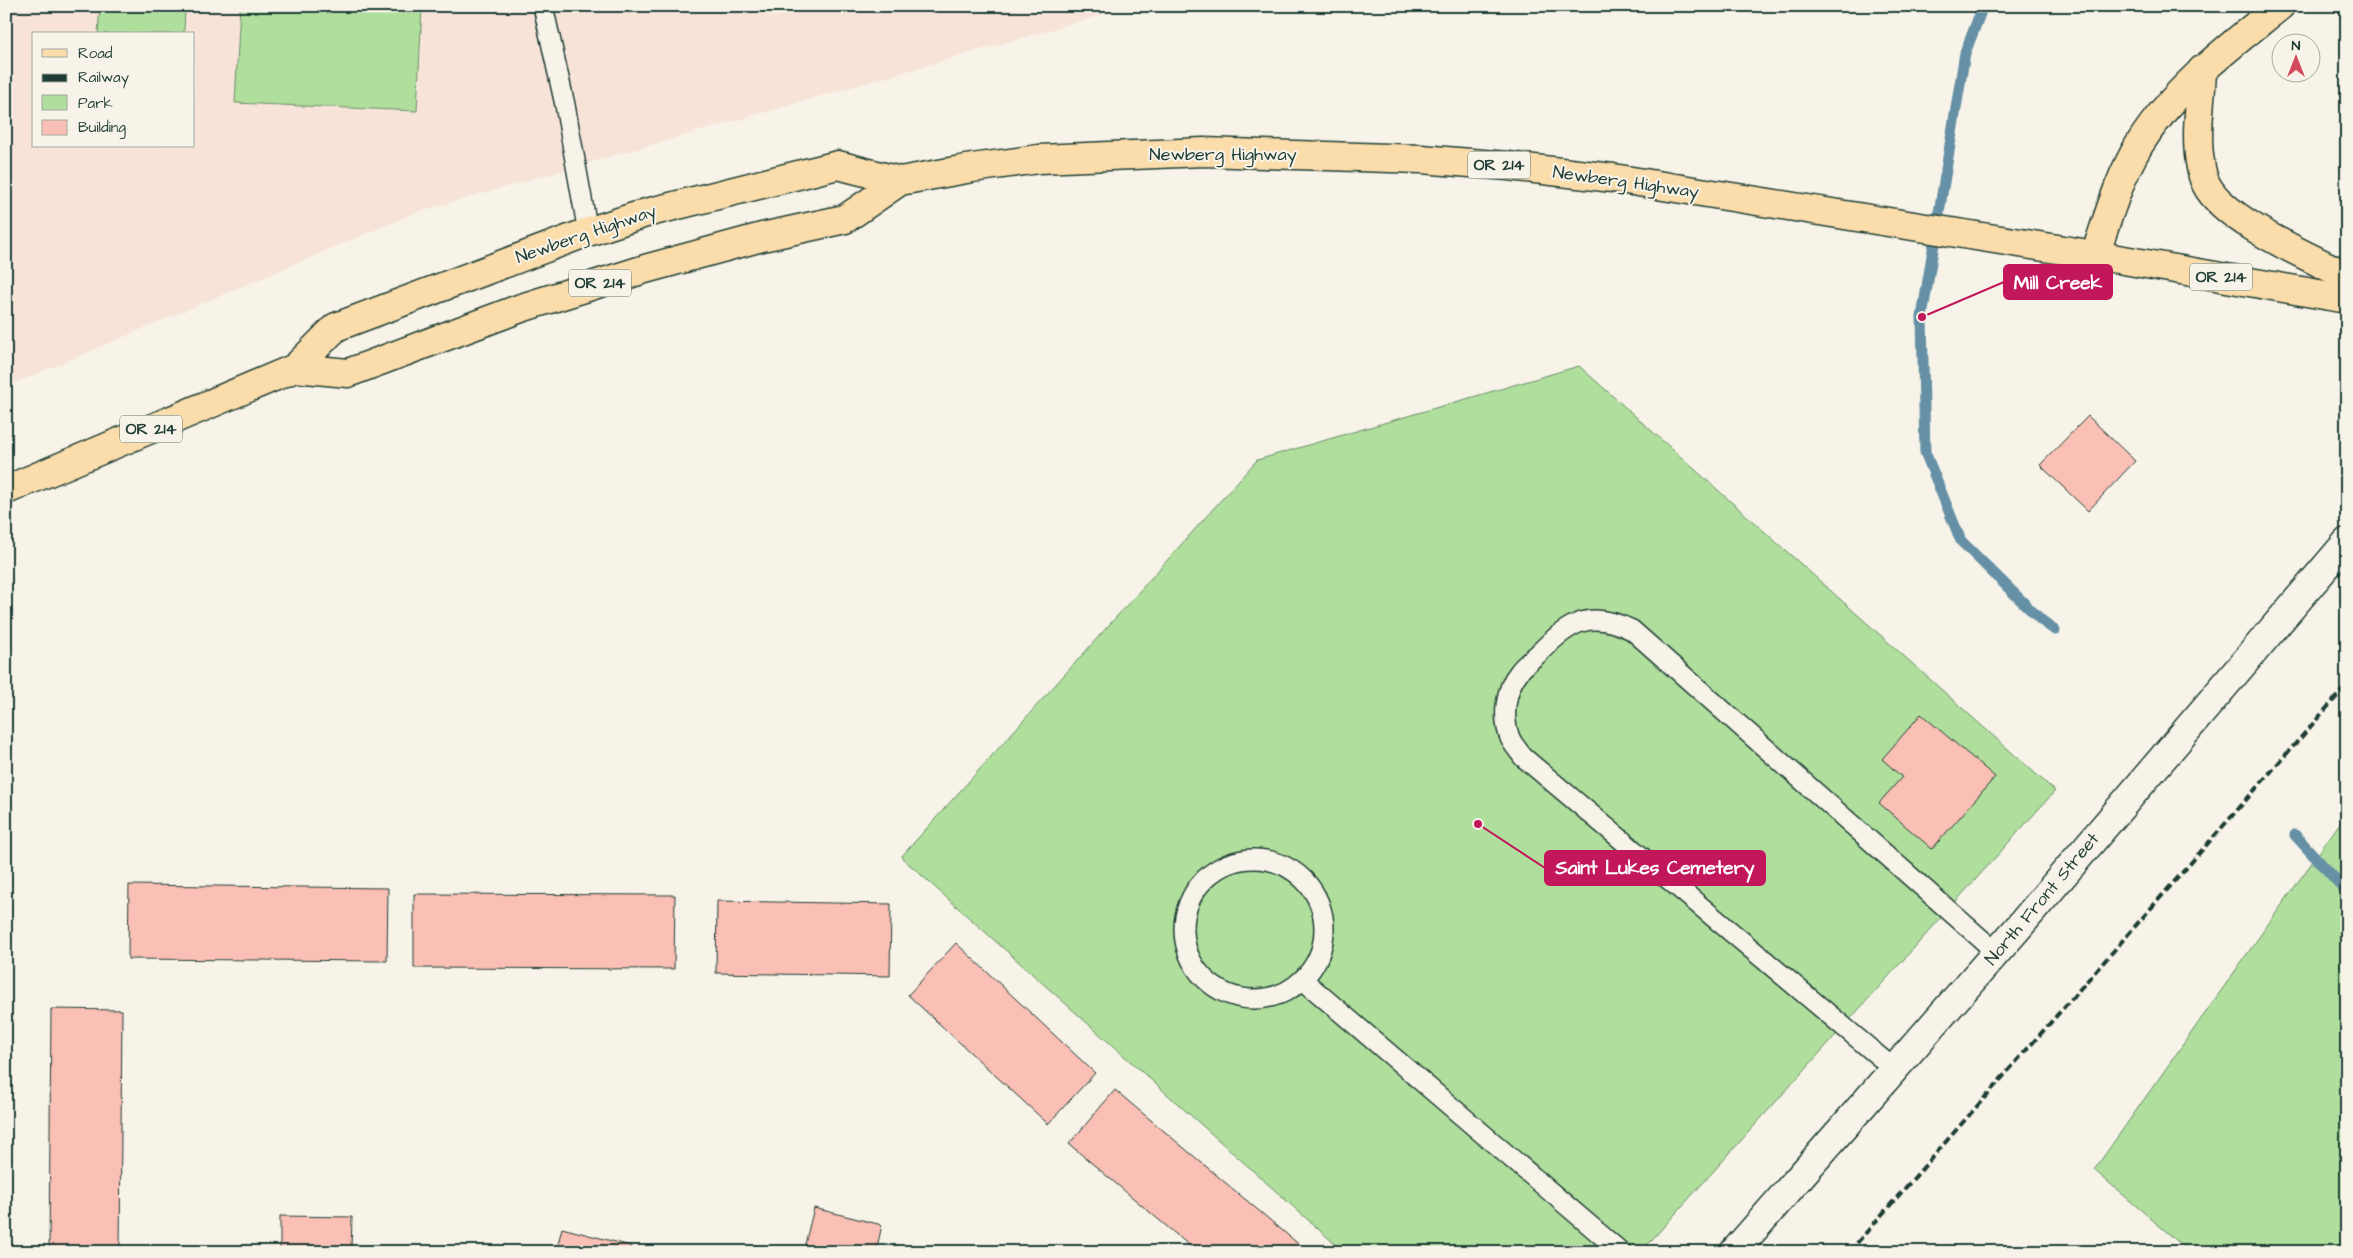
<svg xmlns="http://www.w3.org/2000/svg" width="2353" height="1258" font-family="'Architects Daughter',sans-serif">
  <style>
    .built { fill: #f8e3d9; fill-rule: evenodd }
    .green { fill: #b0de9d; stroke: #688e68 }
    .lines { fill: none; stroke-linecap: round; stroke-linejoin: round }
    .stream { stroke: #6590a5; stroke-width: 11 }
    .building { fill: #fabfb5; stroke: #1f3d34 }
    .lane-casing { stroke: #1f3d34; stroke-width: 22 }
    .secondary-casing { stroke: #1f3d34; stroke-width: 31 }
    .primary-casing { stroke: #1f3d34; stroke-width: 31 }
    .lane { stroke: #f7f3e8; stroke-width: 19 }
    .secondary { stroke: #f7f3e8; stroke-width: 28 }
    .primary { stroke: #fbddab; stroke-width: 28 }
    .rail { stroke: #1f3d34; stroke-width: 4; stroke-dasharray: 8 4; stroke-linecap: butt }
    .labels { text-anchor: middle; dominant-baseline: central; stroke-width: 4; stroke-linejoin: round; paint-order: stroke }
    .shield { fill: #f7f3e8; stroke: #60746a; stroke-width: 1 }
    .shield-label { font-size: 16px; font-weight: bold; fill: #1f3d34 }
    .street-label { font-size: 18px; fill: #1f3d34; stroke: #f7f3e8 }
    .leader { fill: none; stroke: #c2185b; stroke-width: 2 }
    .callout-dot { fill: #c2185b; stroke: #f7f3e8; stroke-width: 2 }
    .callout { fill: #c2185b; stroke: #c2185b; stroke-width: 2 }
    .callout-label { font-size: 19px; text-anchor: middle; font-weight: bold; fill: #fff }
  </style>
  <rect width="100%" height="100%" fill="#f7f3e8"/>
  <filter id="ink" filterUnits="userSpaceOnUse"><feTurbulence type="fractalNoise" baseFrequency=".02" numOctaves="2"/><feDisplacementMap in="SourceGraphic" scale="10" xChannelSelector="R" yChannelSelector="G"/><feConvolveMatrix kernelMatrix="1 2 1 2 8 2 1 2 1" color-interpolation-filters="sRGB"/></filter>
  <g filter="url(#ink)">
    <path class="built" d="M6,6H1133L415,213L6,387ZM34,34H194V146H34Z"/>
    <g class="green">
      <path d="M100,6H185L184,34H98Z"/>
      <path d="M240,6H422L417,111L235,103Z"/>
      <path d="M1579,366L2055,791L1641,1252H1344L901,857L1257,460Z"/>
      <path d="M2347,813V1252H2190L2094,1170Z"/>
    </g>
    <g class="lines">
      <g class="stream">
        <path d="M1983,6L1965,53L1922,317L1925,452L1961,541L2041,620L2055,630"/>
        <path d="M2295,835L2347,892"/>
      </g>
    </g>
    <g class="building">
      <path d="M2088,416L2135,461L2088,511L2040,465Z"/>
      <path d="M1921,714L1995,777L1932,849L1879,803L1902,777L1882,759Z"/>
      <path d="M129,885L388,888L387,961L128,959Z"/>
      <path d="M414,894L675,895L674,969L414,968Z"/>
      <path d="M717,901L891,904L890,976L716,973Z"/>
      <path d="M956,943L1095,1073L1048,1124L908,995Z"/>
      <path d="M51,1009L122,1010L120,1252H49Z"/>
      <path d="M1115,1090L1308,1252H1197L1069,1144Z"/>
      <path d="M814,1208L882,1225L876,1252H803Z"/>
      <path d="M280,1216L352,1217L351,1252H280Z"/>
      <path d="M562,1228L631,1246L630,1252H556Z"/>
    </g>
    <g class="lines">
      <g class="lane-casing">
        <g id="lane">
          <path d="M543,6L565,105L588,232"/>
          <circle cx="1254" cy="929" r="70"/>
          <path d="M1303,980L1621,1252"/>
          <path d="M1894,1069L1523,757C1519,751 1513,745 1510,738C1502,718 1505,689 1519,672C1525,664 1534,658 1541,651C1571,621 1591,610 1632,630L1997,953"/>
        </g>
      </g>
      <g class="secondary-casing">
        <path id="secondary" d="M1734,1252L2017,929L2347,542"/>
      </g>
      <g class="primary-casing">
        <g id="primary">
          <path d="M2202,70C2201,100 2195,133 2200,162C2201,169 2203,178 2206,184C2224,221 2310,257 2347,276"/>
          <path d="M2095,255C2108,218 2119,178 2139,145C2174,88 2229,47 2280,6"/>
          <path d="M295,368L348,373L521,308L645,269L762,237L845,219L900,181L972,168L1039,159L1204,152L1421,159L1508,166L1613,178L2095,255L2347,299"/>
          <path d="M6,490L295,368L336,327L588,232L646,213L838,165L900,181"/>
        </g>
      </g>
      <use href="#lane" class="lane"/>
      <use href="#secondary" class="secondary"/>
      <use href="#primary" class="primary"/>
      <path class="rail" d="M1849,1252L2347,685"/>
    </g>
  </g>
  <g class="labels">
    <g class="shield">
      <rect x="1468" y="151.5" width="62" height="27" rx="4"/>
      <rect x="2190" y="263.5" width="62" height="27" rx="4"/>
      <rect x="569" y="269.5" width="62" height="27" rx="4"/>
      <rect x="120" y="415.5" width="62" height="27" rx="4"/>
    </g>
    <g class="shield-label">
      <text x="1499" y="165">OR 214</text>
      <text x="2221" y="277">OR 214</text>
      <text x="600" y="283">OR 214</text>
      <text x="151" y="429">OR 214</text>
    </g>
    <g class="street-label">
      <text x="1223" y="154">Newberg Highway</text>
      <text transform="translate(1626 182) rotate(8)">Newberg Highway</text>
      <text transform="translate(586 234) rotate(-19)">Newberg Highway</text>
      <text transform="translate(2042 899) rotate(-50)">North Front Street</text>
    </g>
  </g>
  <path class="leader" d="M1922 317L2004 282M1478 824L1545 868"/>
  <g class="callout-dot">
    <circle cx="1922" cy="317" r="5"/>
    <circle cx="1478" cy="824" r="5"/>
  </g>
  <g class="callout">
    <rect x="2004" y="265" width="108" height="34" rx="5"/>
    <rect x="1545" y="851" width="220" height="34" rx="5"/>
  </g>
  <g class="callout-label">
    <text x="2058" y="289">Mill Creek</text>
    <text x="1655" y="874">Saint Lukes Cemetery</text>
  </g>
  <rect width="2353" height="1258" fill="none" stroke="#f7f3e8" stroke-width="25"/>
  <rect x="12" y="12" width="2328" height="1233" fill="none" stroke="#1f3d34" stroke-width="2" filter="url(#ink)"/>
  <rect x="32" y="32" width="162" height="115" fill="#f7f3e8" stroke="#a1aaa0"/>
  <rect x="42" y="49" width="25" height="8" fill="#fbddab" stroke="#a1aaa0"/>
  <text x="78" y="58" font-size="15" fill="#1f3d34">Road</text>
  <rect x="42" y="74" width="25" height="8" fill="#1f3d34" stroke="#a1aaa0"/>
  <text x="78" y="82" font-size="15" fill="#1f3d34">Railway</text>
  <rect x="42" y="95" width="25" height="15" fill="#b0de9d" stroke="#a1aaa0"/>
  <text x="78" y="108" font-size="15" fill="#1f3d34">Park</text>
  <rect x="42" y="120" width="25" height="15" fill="#fabfb5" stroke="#a1aaa0"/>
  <text x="78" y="132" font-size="15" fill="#1f3d34">Building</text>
  <g transform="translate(2296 58)"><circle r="24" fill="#f7f3e8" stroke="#a1aaa0"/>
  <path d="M0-4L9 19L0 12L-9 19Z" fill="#d1495b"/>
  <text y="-8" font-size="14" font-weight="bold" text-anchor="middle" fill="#1f3d34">N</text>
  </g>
</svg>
